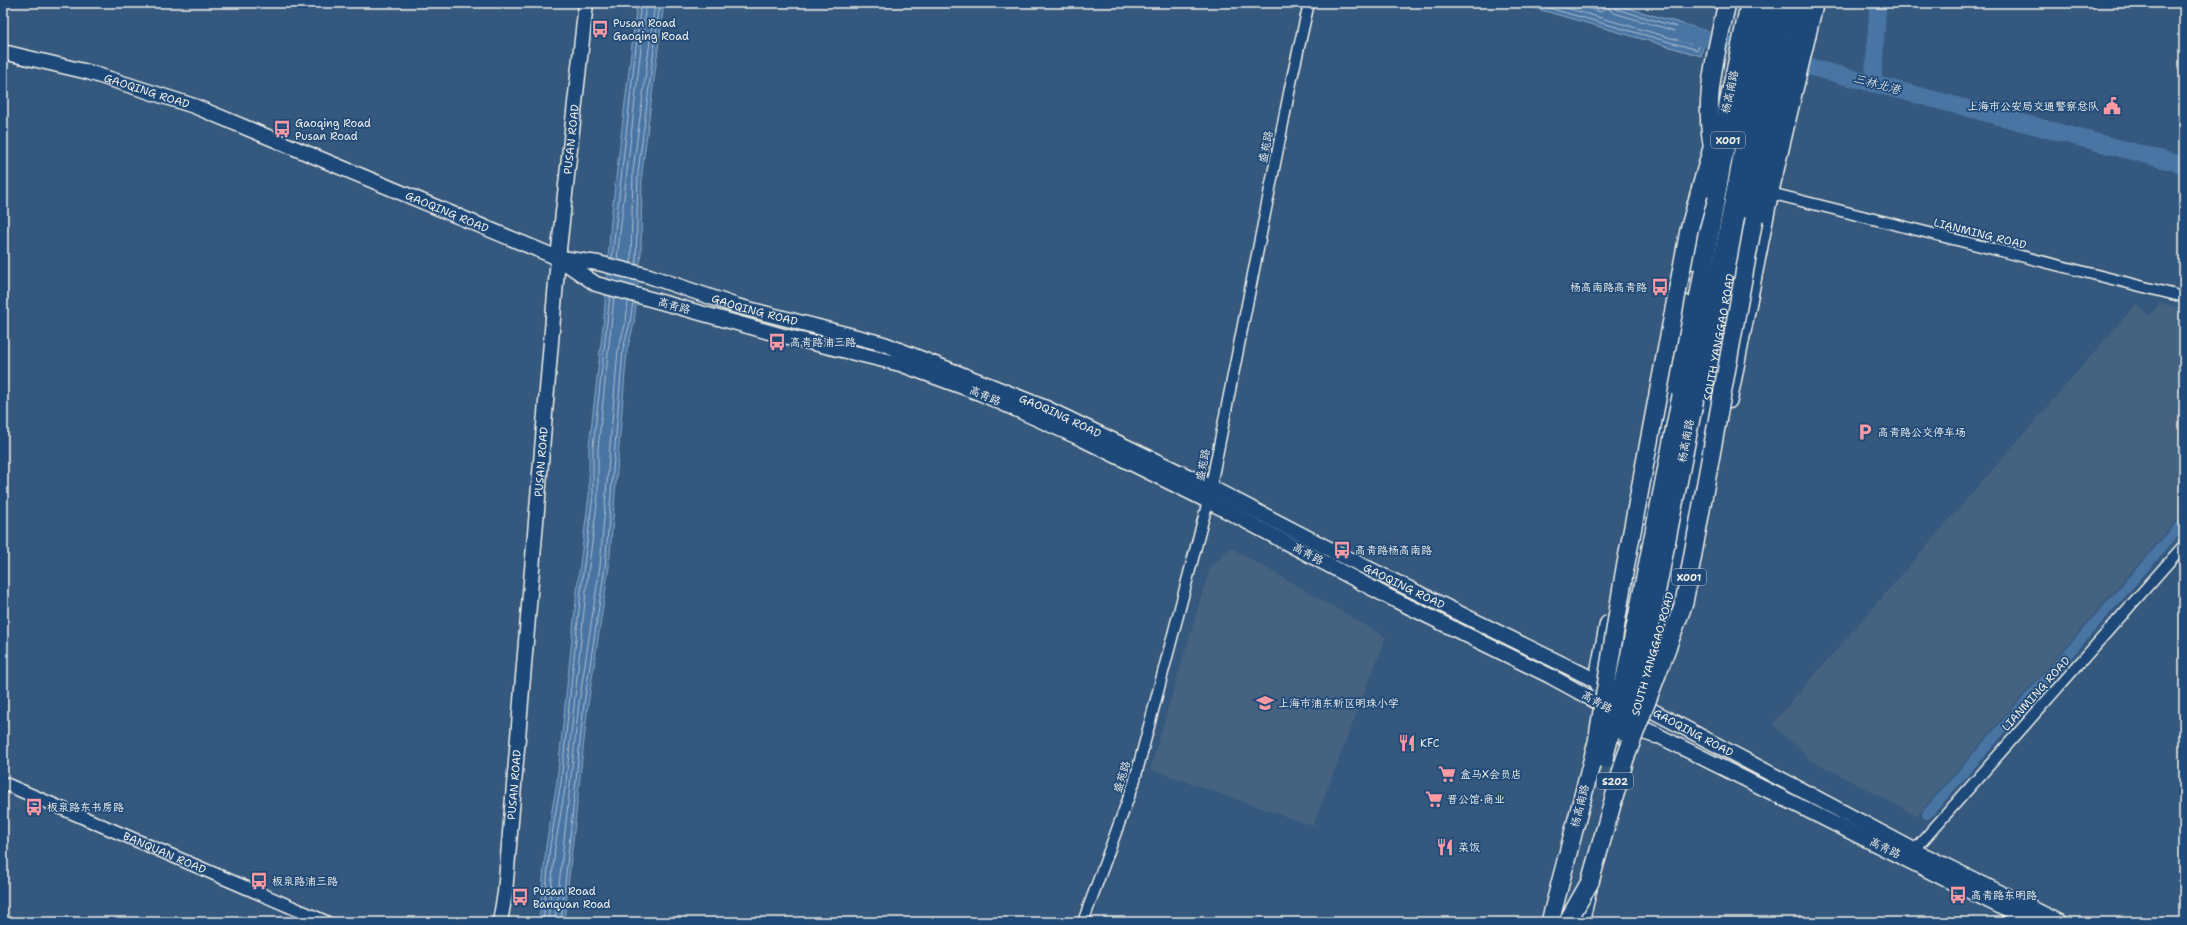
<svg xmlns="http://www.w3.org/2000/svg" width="2187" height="925" font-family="'Shantell Sans','LXGW WenKai TC',sans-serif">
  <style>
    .built { fill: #446281 }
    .water { fill: #4975a4; stroke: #8da7bf }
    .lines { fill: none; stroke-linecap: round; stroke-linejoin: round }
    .shore { stroke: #b0bfcd; stroke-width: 1 }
    .canal { stroke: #4975a4; stroke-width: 10 }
    .river { stroke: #4975a4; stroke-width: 17 }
    .minor-casing { stroke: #f4f1e8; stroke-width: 13 }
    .tertiary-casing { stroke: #f4f1e8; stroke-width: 15 }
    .secondary-casing { stroke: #f4f1e8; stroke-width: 17 }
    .primary-casing { stroke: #f4f1e8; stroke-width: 19 }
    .trunk-casing { stroke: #f4f1e8; stroke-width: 20 }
    .minor { stroke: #1f4a7a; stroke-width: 10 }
    .tertiary { stroke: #1f4a7a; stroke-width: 12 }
    .secondary { stroke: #1f4a7a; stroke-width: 14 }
    .primary { stroke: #1f4a7a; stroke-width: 16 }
    .trunk { stroke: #1f4a7a; stroke-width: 17 }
    .trunk-bridge-casing { stroke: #f4f1e8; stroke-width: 20; stroke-linecap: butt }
    .trunk-bridge { stroke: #1f4a7a; stroke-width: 17 }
    .labels { text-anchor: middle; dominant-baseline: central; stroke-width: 3.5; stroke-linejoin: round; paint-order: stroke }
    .shield { fill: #1f4a7a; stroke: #b4bfc7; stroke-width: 1 }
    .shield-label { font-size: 10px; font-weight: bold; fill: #f4f1e8 }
    .poi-label { font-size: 11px; fill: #f4f1e8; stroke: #1f4a7a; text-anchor: start }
    .street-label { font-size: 11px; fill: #f4f1e8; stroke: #1f4a7a }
    .water-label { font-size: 12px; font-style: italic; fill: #dadede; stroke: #1f4a7a }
  </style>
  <rect width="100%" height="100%" fill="#35587e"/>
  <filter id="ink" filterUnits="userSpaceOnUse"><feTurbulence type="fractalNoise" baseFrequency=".025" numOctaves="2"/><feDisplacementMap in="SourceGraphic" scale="8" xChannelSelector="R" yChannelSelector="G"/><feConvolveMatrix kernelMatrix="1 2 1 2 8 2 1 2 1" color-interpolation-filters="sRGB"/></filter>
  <g filter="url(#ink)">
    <g class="built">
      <path d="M2160,303L2184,309V512L1917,816L1811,760L1772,724L2136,304L2150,316Z"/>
      <path d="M1230,547L1386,637L1313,826L1150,769L1209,570Z"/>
    </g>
    <g class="water">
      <path d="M637,3H664L642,172L641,253L634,324L627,350L609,567L588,705L564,922H539L546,846L557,781L579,572L589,496V447L604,317L611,219Z"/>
      <path d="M1517,3H1611L1707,31L1701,56Z"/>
    </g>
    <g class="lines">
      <g class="shore">
        <path d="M1531,3L1698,50L1701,34L1616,9L1613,3"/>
        <path d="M1549,3L1692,44L1695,43V37L1614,13L1609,9L1608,3"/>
        <path d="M1571,3L1601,12L1603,10L1602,3"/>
        <path d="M612,258L641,3"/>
        <path d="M617,260L646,3"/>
        <path d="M631,263L633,171L655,3"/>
        <path d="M636,265L638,172L660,3"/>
        <path d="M543,922L550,846L561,782L583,572L593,496V447L610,296"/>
        <path d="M548,922L555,847L566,782L588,573L598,496V448L614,297"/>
        <path d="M555,922L579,703L600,566L618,349L626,322L628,301"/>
        <path d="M561,922L584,704L605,567L623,349L630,323L633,302"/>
      </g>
      <path class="canal" d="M1927,814L2184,522"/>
      <g class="river">
        <path d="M1683,33L1754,52"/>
        <path d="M1787,61L2184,165"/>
        <path d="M1873,84L1878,3"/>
      </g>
      <g class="minor-casing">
        <g id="minor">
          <path d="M1770,193L2184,297"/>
          <path d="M1911,854L2184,545"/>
          <path d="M1083,922L1134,783L1208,501L1292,78L1309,3"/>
        </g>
      </g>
      <g class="tertiary-casing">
        <g id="tertiary">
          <path id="s1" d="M3,783L326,922"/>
        </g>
      </g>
      <g class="secondary-casing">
        <g id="secondary">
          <path id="s2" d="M3,52L88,72L194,106L558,258L596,284L780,335L900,364L982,394L1080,438L1208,501L1385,595L1550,676L1612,710"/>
          <path id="s3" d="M561,258L598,263L649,276L737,306L884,344L991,386L1046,408L1210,487L1339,554L1607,686"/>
          <path id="s4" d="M1636,702L1914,850L2060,922"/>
          <path d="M1647,730L2031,922"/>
          <path id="s5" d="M500,922L505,893L558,258L586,3"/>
        </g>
      </g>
      <g class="primary-casing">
        <g id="primary">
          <path d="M1720,140L1749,3"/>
          <path d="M1692,261L1710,188"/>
          <path d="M1729,400L1770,193L1815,3"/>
          <path d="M1608,624L1597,681L1609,701"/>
          <path d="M1621,642L1684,303"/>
          <path id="s6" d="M1646,678L1671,596L1750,168L1779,35L1788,3"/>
          <path d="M1628,741L1633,734L1640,730L1656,735"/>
        </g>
      </g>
      <g class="trunk-casing">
        <g id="trunk">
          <path d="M1716,160C1700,109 1716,53 1727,3"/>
          <path d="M1699,194L1712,148"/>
          <path d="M1754,219L1783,83L1804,3"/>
          <path d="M1681,396L1722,164L1745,73L1758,3"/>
          <path d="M1695,398L1772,3"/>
          <path d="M1580,922L1588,889"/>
        </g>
      </g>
      <use href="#minor" class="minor"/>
      <use href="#tertiary" class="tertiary"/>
      <use href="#secondary" class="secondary"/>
      <use href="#primary" class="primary"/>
      <use href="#trunk" class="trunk"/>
      <g class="trunk-bridge-casing">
        <g id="trunk-bridge">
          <path d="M1624,732L1639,680L1695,398"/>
          <path d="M1604,759L1626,673L1681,396"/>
          <path d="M1569,919L1590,882L1625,759L1684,603L1754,219"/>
          <path d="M1550,922L1597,742L1624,574L1689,230L1699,194"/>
        </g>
      </g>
      <use href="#trunk-bridge" class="trunk-bridge"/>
    </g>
  </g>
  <defs>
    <g id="bus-bare" transform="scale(1.38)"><path d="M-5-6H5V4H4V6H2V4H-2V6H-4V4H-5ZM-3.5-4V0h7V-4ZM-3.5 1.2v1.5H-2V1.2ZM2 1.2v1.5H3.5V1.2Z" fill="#ff9aa2" stroke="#1f4a7a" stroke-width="2.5" paint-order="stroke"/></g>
    <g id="civic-bare" transform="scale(1.38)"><path d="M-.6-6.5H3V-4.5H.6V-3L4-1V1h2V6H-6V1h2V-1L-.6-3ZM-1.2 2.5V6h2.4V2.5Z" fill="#ff9aa2" stroke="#1f4a7a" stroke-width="2.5" paint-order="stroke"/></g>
    <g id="parking-bare" transform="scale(1.38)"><path d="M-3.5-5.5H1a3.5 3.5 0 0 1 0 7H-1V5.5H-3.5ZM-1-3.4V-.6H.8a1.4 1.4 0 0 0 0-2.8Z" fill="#ff9aa2" stroke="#1f4a7a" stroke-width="2.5" paint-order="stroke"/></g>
    <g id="school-bare" transform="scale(1.38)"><path d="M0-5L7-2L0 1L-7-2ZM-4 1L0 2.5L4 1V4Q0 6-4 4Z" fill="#ff9aa2" stroke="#1f4a7a" stroke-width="2.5" paint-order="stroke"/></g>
    <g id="restaurant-bare" transform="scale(1.38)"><path d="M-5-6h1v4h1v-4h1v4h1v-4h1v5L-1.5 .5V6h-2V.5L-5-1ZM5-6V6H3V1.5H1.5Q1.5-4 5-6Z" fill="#ff9aa2" stroke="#1f4a7a" stroke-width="2.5" paint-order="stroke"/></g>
    <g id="supermarket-bare" transform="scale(1.38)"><path d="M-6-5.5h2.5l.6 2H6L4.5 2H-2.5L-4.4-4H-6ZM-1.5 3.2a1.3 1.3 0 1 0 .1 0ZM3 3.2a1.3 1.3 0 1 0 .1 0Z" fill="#ff9aa2" stroke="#1f4a7a" stroke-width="2.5" paint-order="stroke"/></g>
  </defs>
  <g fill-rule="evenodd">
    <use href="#bus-bare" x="600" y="29"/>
    <use href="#civic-bare" x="2112" y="106"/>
    <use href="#bus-bare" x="282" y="129"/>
    <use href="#bus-bare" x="1660" y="287"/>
    <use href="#bus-bare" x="777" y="342"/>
    <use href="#parking-bare" x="1865" y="432"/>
    <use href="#bus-bare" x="1342" y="550"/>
    <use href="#school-bare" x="1265" y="703"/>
    <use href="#restaurant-bare" x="1407" y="743"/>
    <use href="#supermarket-bare" x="1447" y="774"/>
    <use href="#supermarket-bare" x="1434" y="799"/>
    <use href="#bus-bare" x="34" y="807"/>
    <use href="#restaurant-bare" x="1445" y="847"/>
    <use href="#bus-bare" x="259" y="881"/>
    <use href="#bus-bare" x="1958" y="895"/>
    <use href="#bus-bare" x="520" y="897"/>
  </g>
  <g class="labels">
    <g class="shield">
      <rect x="1711" y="132" width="34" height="16" rx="3"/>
      <rect x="1672" y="569" width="34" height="16" rx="3"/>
      <rect x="1597" y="773" width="36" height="16" rx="3"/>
    </g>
    <g class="shield-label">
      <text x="1728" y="140">X001</text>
      <text x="1689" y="577">X001</text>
      <text x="1615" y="781">S202</text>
    </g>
    <g class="poi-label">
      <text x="613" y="23">Pusan Road<tspan x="613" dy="13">Gaoqing Road</tspan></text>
      <text x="2099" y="106" text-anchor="end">上海市公安局交通警察总队</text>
      <text x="295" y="123">Gaoqing Road<tspan x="295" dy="13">Pusan Road</tspan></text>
      <text x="1647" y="287" text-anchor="end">杨高南路高青路</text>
      <text x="790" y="342">高青路浦三路</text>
      <text x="1878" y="432">高青路公交停车场</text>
      <text x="1355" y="550">高青路杨高南路</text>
      <text x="1278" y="703">上海市浦东新区明珠小学</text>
      <text x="1420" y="743">KFC</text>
      <text x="1460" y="774">盒马X会员店</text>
      <text x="1447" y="799">晋公馆·商业</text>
      <text x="47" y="807">板泉路东书房路</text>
      <text x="1458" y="847">菜饭</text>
      <text x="272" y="881">板泉路浦三路</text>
      <text x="533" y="891">Pusan Road<tspan x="533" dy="13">Banquan Road</tspan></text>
      <text x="1971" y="895">高青路东明路</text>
    </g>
    <g class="street-label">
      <text stroke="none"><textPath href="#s2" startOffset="149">GAOQING ROAD</textPath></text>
      <text transform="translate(1730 92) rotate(-78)">杨高南路</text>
      <text stroke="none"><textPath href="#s5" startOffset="786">PUSAN ROAD</textPath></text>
      <text transform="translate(1266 147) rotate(-79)">盛苑路</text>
      <text stroke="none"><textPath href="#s2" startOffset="473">GAOQING ROAD</textPath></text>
      <text transform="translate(1980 234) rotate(14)">LIANMING ROAD</text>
      <text transform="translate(674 306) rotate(15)">高青路</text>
      <text stroke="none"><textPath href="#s3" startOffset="201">GAOQING ROAD</textPath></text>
      <text stroke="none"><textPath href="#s6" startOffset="349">SOUTH YANGGAO ROAD</textPath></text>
      <text transform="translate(985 396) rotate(23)">高青路</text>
      <text stroke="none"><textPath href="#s3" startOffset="525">GAOQING ROAD</textPath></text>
      <text transform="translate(1686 441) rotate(-79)">杨高南路</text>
      <text stroke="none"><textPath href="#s5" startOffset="462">PUSAN ROAD</textPath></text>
      <text transform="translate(1203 465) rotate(-79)">盛苑路</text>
      <text transform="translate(1308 554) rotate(28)">高青路</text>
      <text stroke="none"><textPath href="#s3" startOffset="909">GAOQING ROAD</textPath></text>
      <text transform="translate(1653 654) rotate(-74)">SOUTH YANGGAO ROAD</text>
      <text transform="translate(2036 694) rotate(-48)">LIANMING ROAD</text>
      <text transform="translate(1597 702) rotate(29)">高青路</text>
      <text stroke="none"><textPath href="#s4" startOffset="65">GAOQING ROAD</textPath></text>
      <text transform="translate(1122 777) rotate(-73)">盛苑路</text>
      <text stroke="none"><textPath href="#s5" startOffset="138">PUSAN ROAD</textPath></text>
      <text transform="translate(1580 806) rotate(-76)">杨高南路</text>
      <text transform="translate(1885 848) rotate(26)">高青路</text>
      <text stroke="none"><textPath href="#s1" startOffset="176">BANQUAN ROAD</textPath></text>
    </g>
    <g class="water-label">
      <text transform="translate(1877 84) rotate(15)">三林北港</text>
    </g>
  </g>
  <rect width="2187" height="925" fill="none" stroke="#1f4a7a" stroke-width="16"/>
  <rect x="8" y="8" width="2171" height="909" fill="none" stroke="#f4f1e8" stroke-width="1.5" filter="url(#ink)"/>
</svg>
